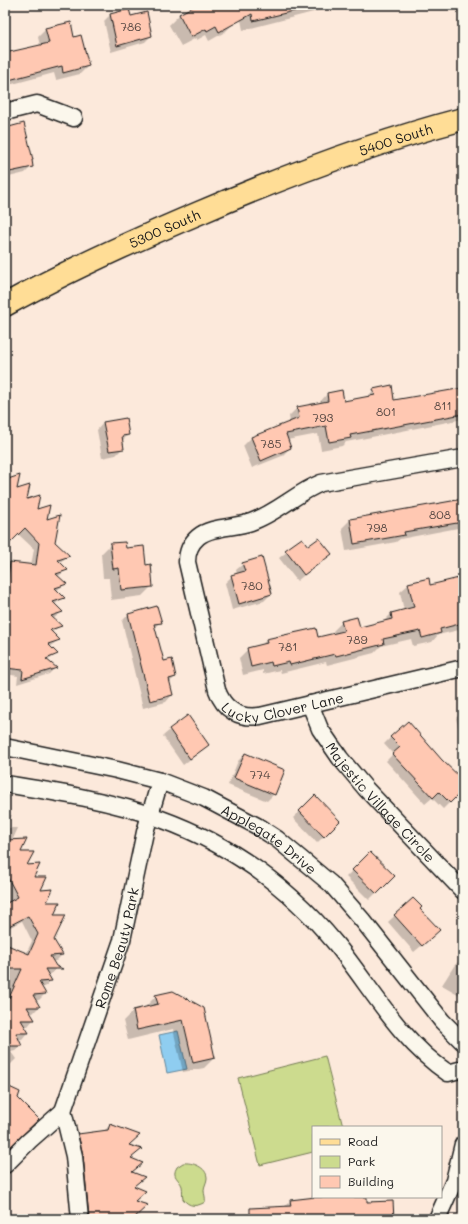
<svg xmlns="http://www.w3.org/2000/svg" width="468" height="1224" font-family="Mali,sans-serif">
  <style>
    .green { fill: #ccdb8e; stroke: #747c55 }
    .water { fill: #8fcdf0; stroke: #61869b }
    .shadow { fill: #0003 }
    .building { fill: #ffc8b2; stroke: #1c1c1c }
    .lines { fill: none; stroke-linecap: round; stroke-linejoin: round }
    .minor-casing { stroke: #1c1c1c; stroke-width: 19 }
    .primary-casing { stroke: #1c1c1c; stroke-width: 25 }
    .minor { stroke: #fbf7ec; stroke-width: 16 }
    .primary { stroke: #ffdd96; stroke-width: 22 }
    .labels { text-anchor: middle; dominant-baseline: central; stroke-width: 3; stroke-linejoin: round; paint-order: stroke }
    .number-label { font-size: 12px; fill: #554742 }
    .street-label { font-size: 14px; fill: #1c1c1c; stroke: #fbf7ec }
  </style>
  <rect width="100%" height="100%" fill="#fce9db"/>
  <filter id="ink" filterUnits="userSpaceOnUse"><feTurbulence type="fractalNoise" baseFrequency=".025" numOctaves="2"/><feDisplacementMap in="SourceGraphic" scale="8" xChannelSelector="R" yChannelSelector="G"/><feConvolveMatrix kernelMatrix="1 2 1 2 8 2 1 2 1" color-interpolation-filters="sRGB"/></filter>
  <g filter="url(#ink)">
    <g class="green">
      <path d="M325,1056L343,1127H313V1152L260,1165L238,1078Z"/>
      <path d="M183,1163C192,1162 207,1167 207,1178C207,1182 204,1186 204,1190C204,1195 206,1197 205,1202C197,1207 189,1207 183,1199C182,1195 183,1191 182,1186C179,1178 171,1177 177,1167Z"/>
    </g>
    <path class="water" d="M178,1031L187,1069L167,1073L159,1035Z"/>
    <g class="shadow">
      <path d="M198,5H226L235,22L225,32L209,41L206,35L197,40L196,38L181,46L169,25L179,15Z"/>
      <path d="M238,5H341L243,30Z"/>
      <path d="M110,15L130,17L151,36L145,42L111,52L104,21Z"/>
      <path d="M46,29L74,38L88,66L80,74L56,80L54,73L5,86V38L9,53L40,46L38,37Z"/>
      <path d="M5,129L31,161L32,166L25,173L5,178Z"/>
      <path d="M463,389V419L346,442L342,446L321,450L318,434L287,440L290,448L282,456L252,468L243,446L251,438L290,422L289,416L297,408L319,403L327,394L341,392L343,402L366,398L374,390L394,401Z"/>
      <path d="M103,423L128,435L122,441L123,448L116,455L102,458L97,430Z"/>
      <path d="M9,466L6,480L46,521L54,543L68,556L59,563L67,570L57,577L65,584L56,591L63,598L54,605L62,612L53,619L60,626L51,633L59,640L49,647L57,654L47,661L55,668L49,674L17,684L18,676L5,674V569L11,563L31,566L34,549L18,534L5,547V467Z"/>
      <path d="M463,501V527L400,539L396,542L346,551L342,528L350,520Z"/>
      <path d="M302,540L308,548L330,554L297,581L279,558Z"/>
      <path d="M111,544L125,549L145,566L152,586L142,596L111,600L109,578H103L101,554Z"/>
      <path d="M243,564L271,594L264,601L232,610L225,583L232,576L237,575L236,570Z"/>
      <path d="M463,578V629L438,635L432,642L413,646L411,639L381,646L374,653L327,665L326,662L281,673L280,670L263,674V670L243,675L239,658L248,649L261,646L266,640L317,638L334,634L333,631L342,622L359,628L382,623L391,614L404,611L400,592L409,584L430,586Z"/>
      <path d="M129,614L160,622L154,628L163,662L175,677L169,683L172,695L166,702L143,708L122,621Z"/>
      <path d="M463,711V738L461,739L456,718Z"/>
      <path d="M170,730L208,745L183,765L163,736Z"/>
      <path d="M391,737L441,761L459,777L463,772V789L443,809L432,798L425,804L386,761L393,754L384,744Z"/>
      <path d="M245,754L274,794L267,801L228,785L238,761Z"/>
      <path d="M315,797L339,821L317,843L293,818Z"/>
      <path d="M12,815L5,828H18L12,841L52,916L53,940L62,955L56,961H52L57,968L51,974H47L50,981L45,987H41L45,994L39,1000H35L39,1007L33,1013H29L33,1020L28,1026H23L27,1033L22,1039H17L21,1046L15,1051L11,1052L16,1059L10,1065H5V946L26,954L32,941L22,921L5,930V816Z"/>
      <path d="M370,853L393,876L369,900L346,877Z"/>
      <path d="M413,899L432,937L414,952L388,922Z"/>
      <path d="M461,959L463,961V997L442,985L454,966Z"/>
      <path d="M173,992L214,1058L204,1068L183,1072L173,1029L128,1040L123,1021L133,1011L146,1008V1006L156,996Z"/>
      <path d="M110,1125L128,1145L136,1215L147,1219H83L73,1140L79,1135L104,1131Z"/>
      <path d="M313,1195V1197H366V1203L393,1219H238L241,1216L260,1215L284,1207L291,1200L310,1198Z"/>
    </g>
    <g class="building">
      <path d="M196,5H297L298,10L253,21L252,14L219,32L216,26L207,31L206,29L191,37L179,14Z"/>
      <path d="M129,9L131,16L147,12L152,36L117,46L110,14Z"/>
      <path d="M71,22L74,37L81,35L89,66L63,73L62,66L5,81V53L49,43L45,28Z"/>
      <path d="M24,123L33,160H32L33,167L5,173V128Z"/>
      <path d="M392,385L394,400L463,388V414L350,435L351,438L329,442L326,426L286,434L291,448L261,461L251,437L299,418L297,407L328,401L327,393L342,390L344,401L375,395L373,389Z"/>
      <path d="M126,418L129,435L122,436L124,449L109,451L103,422Z"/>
      <path d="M20,475L17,489L30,485L27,499L40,495L37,509L50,505L47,519L60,515L55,542L70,556L58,560L68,570L56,574L67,584L55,588L65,598L53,602L63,612L51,616L62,626L50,630L60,640L48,644L58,654L46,659L57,668L22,679L23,670L5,668V600L10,562L36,565L39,543L25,528L5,548V480Z"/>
      <path d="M463,499V522L404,532L405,535L354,544L350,519Z"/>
      <path d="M302,538L308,546L319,538L332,554L304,575L285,550Z"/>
      <path d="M125,542L126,548L144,546L146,565L151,564L153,587L121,590L119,568L113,569L110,543Z"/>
      <path d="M262,557L272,594L239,604L231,575L245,571L242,563Z"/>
      <path d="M463,577V623L440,629L441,633L422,638L420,631L383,639L384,644L336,656L335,654L290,665L289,662L272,666L271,662L251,667L247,648L267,643L266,639L316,628L318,637L344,631L341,621L357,617L360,627L392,619L391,613L414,607L408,583L429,578L430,585Z"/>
      <path d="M157,606L162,623L154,624L164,661L172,659L176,677L169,679L173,695L150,701L128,614Z"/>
      <path d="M188,715L209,745L190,759L169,729Z"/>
      <path d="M408,721L442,760L463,780V790L450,803L439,792L433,798L392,754L400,747L390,737Z"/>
      <path d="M245,753L285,770L275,795L234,778Z"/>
      <path d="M315,795L340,821L324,837L299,811Z"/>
      <path d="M27,839L21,852H34L27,865L40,864L34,877H47L41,890L53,889L47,902H60L54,915H66L54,940L63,955L50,956L56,966L63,969H45L52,981L39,982L46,994L33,995L40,1007H27L35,1020H21L29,1033H16L22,1046H5V991L9,998L22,969H5V944L29,954L38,934L28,916L5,928V904L18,897L8,878L5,884V840Z"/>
      <path d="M370,852L395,876L377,894L352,870Z"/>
      <path d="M413,898L422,907L420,909L440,930L422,946L394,915Z"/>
      <path d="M173,991L204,1008L215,1058L193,1063L183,1020L137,1030L133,1010L158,1004L155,995Z"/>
      <path d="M5,1085L20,1092L18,1098L39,1119L5,1152Z"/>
      <path d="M110,1124L140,1135L129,1145L142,1149L131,1158L143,1163L132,1172L145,1177L134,1186L146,1191L135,1201L148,1205L133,1219H89L83,1155L78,1134L108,1130Z"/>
      <path d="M316,1197H367V1202L393,1201L394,1219H250V1208L291,1206L290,1200Z"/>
    </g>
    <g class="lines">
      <g class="minor-casing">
        <g id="minor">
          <path d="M5,112L37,104L74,118"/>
          <path id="s1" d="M463,458L321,483C296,493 277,513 251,522C235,528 211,526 198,537C191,543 187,552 187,562L217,690C224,710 239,719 260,716L463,668"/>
          <path id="s2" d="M310,704L320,729L340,758L366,789L463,891"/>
          <path id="s3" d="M5,747L117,770L160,781L204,798L257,826L277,839L331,884L364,922L442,1021L463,1042"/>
          <path d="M5,784C56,792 113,801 161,819C230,844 289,887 336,944C371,987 400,1041 448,1073L463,1069"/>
          <path id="s4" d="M63,1111L122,940L145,832L160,781"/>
          <path d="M5,1165L29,1141L63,1111L74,1156L80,1219"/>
          <path d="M437,1219L454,1181L463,1144"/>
        </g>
      </g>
      <g class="primary-casing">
        <g id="primary">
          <path id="s5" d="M5,305C68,270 133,241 199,213C285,176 372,143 463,119"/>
        </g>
      </g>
      <use href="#minor" class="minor"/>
      <use href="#primary" class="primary"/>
    </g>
  </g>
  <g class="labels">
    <g class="number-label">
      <text x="131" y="26">786</text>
      <text x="443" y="405">811</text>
      <text x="386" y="411">801</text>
      <text x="323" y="417">793</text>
      <text x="271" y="443">785</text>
      <text x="440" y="514">808</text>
      <text x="377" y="527">798</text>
      <text x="252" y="585">780</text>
      <text x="357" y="639">789</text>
      <text x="288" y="646">781</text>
      <text x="260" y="774">774</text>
    </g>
    <g class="street-label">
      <text stroke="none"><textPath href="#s5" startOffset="425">5400 South</textPath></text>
      <text stroke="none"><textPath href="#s5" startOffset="177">5300 South</textPath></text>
      <text stroke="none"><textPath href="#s1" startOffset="518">Lucky Clover Lane</textPath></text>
      <text stroke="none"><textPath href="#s2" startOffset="122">Majestic Village Circle</textPath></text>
      <text stroke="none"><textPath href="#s3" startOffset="283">Applegate Drive</textPath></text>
      <text stroke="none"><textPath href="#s4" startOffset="172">Rome Beauty Park</textPath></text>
    </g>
  </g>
  <rect width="468" height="1224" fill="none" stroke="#fbf7ec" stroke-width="20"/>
  <rect x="10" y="10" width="448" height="1204" fill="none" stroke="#1c1c1c" stroke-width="1.5" filter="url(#ink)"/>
  <rect x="312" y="1126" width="130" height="72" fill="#fbf7ec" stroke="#a29f99"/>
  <rect x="320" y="1139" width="20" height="6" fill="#ffdd96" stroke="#a29f99"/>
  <text x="348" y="1146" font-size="12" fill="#1c1c1c">Road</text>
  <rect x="320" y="1156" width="20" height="12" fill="#ccdb8e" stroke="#a29f99"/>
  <text x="348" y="1166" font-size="12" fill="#1c1c1c">Park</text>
  <rect x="320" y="1176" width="20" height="12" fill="#ffc8b2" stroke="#a29f99"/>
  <text x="348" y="1186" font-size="12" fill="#1c1c1c">Building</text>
</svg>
